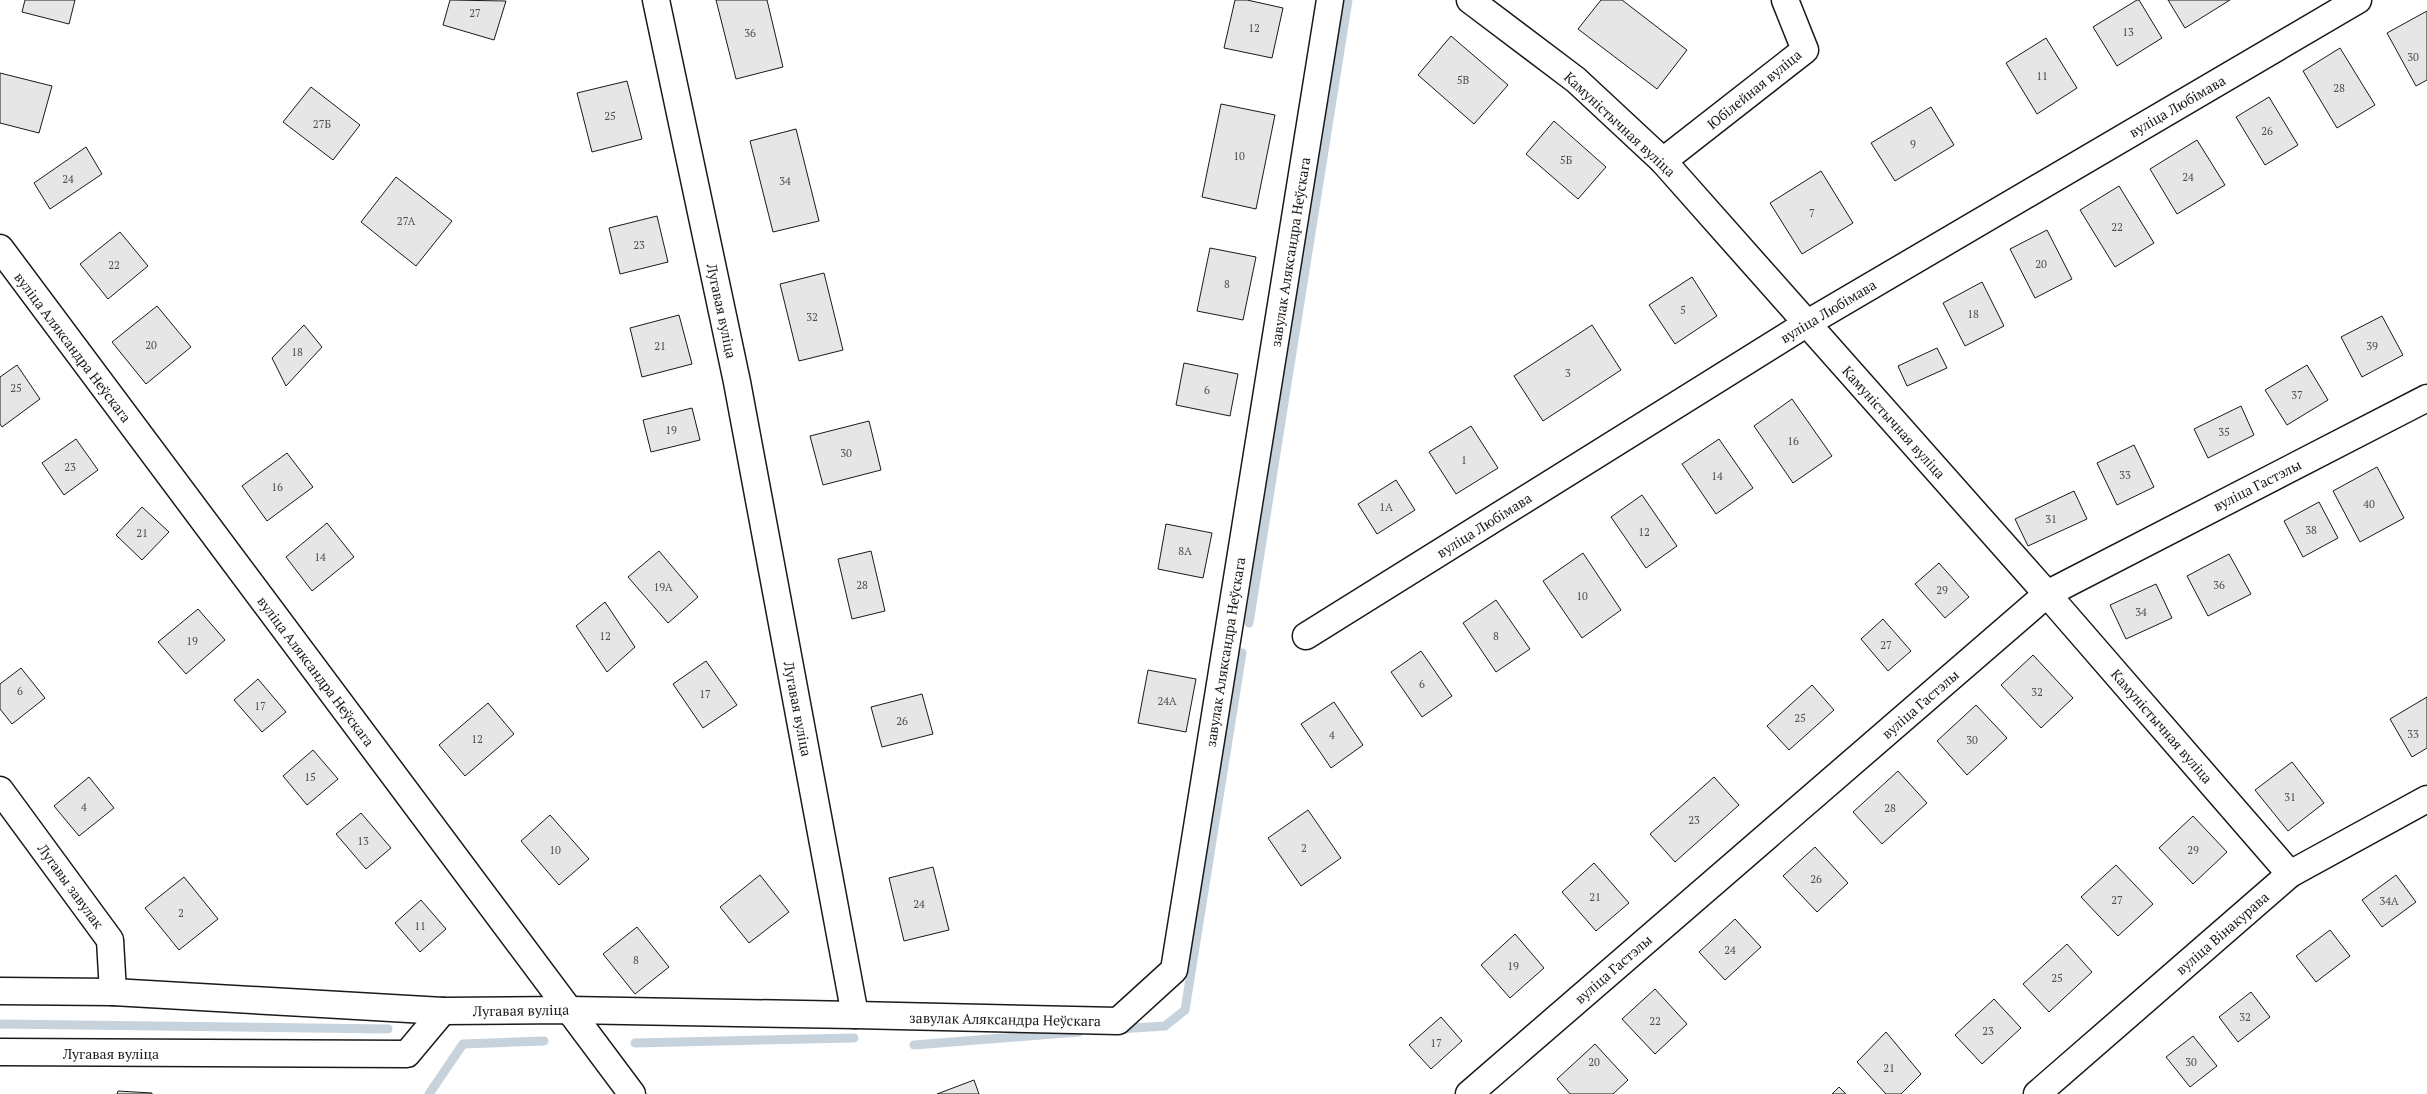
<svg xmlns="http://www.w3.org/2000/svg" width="2427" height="1094" font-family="'PT Serif',serif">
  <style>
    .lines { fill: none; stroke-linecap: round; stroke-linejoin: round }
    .stream { stroke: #c6d2dc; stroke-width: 9 }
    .building { fill: #e6e6e6; stroke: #1a1a1a }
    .street-casing { stroke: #1a1a1a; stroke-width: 29 }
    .street { stroke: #fff; stroke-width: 26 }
    .labels { text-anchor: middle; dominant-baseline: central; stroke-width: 4; stroke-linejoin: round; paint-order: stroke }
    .number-label { font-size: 11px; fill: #4d4d4d }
    .street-label { font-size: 14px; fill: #1a1a1a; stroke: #fff }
  </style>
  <rect width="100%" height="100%" fill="#fff"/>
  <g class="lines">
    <g class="stream">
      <path d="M1249,623L1348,0"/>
      <path d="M0,1024L388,1029"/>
      <path d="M1119,1029L1165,1026L1185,1010L1242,653"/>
      <path d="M635,1043L854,1038"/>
      <path d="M914,1045L1079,1032"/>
      <path d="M429,1094L463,1044L544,1041"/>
    </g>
  </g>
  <g class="building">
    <path d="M25,0H75L69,24L22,12Z"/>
    <path d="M450,0L506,1L494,40L443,25Z"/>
    <path d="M716,0H767L783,67L736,79Z"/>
    <path d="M1235,0H1247L1283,8L1272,58L1224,48Z"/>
    <path d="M1601,0H1622L1687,50L1657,89L1578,29Z"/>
    <path d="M2137,0H2139L2162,38L2117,66L2093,27Z"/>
    <path d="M2168,0H2230L2185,28Z"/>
    <path d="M2427,11V80L2416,86L2387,33Z"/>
    <path d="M1451,36L1508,85L1474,124L1418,75Z"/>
    <path d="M2046,38L2077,88L2037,114L2006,63Z"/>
    <path d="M2340,48L2375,105L2337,128L2303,71Z"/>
    <path d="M0,73L52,86L39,133L0,123Z"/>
    <path d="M627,81L642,139L592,152L577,93Z"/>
    <path d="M311,87L360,125L333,160L283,122Z"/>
    <path d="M2269,97L2298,145L2265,165L2236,117Z"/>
    <path d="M1221,104L1275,115L1256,209L1202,197Z"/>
    <path d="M1931,107L1954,145L1895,181L1871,143Z"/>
    <path d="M1554,121L1606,167L1578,199L1526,154Z"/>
    <path d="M796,129L819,221L773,232L750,141Z"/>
    <path d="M2197,140L2225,185L2177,214L2150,169Z"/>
    <path d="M86,147L102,174L50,209L34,183Z"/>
    <path d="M1821,171L1853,223L1802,254L1770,203Z"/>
    <path d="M396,177L452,221L416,266L361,222Z"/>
    <path d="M2119,186L2154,243L2115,267L2080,210Z"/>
    <path d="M657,216L668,262L620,274L609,228Z"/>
    <path d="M2047,230L2072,279L2035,298L2010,249Z"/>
    <path d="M120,232L148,266L108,299L80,264Z"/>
    <path d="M1210,248L1256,257L1243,320L1197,311Z"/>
    <path d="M824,273L843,350L799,361L780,284Z"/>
    <path d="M1692,277L1717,316L1675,344L1649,305Z"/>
    <path d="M1982,282L2004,326L1965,346L1943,303Z"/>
    <path d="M157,306L191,347L146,384L112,342Z"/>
    <path d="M679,315L692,364L642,377L630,328Z"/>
    <path d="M2382,316L2403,355L2362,377L2341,337Z"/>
    <path d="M304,325L322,347L286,386L272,358Z"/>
    <path d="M1592,325L1621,370L1543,421L1514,376Z"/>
    <path d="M1937,348L1947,368L1907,386L1898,366Z"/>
    <path d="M1184,363L1238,374L1230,416L1176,405Z"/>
    <path d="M17,365L40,399L2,427L0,424V377Z"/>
    <path d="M2307,365L2328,400L2287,425L2265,390Z"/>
    <path d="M1792,399L1832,456L1793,483L1754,426Z"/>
    <path d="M2241,406L2254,435L2208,458L2194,429Z"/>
    <path d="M692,408L700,440L651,452L643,420Z"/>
    <path d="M869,421L881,470L823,485L810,436Z"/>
    <path d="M1471,426L1498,468L1456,494L1429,452Z"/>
    <path d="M76,439L98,470L64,495L42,463Z"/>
    <path d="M1719,439L1753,488L1716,514L1682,464Z"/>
    <path d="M2134,445L2154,487L2117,505L2097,463Z"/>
    <path d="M287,453L313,487L267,521L242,486Z"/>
    <path d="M2377,467L2404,518L2360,542L2333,491Z"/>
    <path d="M1396,480L1415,510L1377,534L1358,504Z"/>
    <path d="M2074,491L2087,519L2028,546L2015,519Z"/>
    <path d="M1642,495L1677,546L1646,568L1611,517Z"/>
    <path d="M2319,502L2338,538L2303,557L2284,521Z"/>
    <path d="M142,507L169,532L142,560L116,535Z"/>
    <path d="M327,523L354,557L312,591L286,557Z"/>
    <path d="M1166,524L1212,533L1203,578L1158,569Z"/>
    <path d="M659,551L698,597L668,623L628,577Z"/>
    <path d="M871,551L885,611L852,619L838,559Z"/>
    <path d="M1583,553L1621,610L1582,638L1543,581Z"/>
    <path d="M2229,554L2251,594L2208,616L2187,576Z"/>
    <path d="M1939,563L1969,597L1945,618L1915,584Z"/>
    <path d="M2156,584L2172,618L2126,639L2110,605Z"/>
    <path d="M1496,600L1530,649L1496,672L1463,623Z"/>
    <path d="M605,602L635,647L607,672L576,626Z"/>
    <path d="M198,609L225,640L186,674L158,642Z"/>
    <path d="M1883,619L1911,651L1888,671L1861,639Z"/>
    <path d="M1421,651L1452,696L1422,717L1391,672Z"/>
    <path d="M2033,655L2073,698L2041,728L2001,685Z"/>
    <path d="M706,661L737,705L703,728L673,684Z"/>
    <path d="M21,668L45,698L12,724L0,709V684Z"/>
    <path d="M1148,670L1196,679L1186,732L1138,723Z"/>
    <path d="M258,679L286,712L262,732L234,700Z"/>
    <path d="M1812,685L1834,710L1789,750L1767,726Z"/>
    <path d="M922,694L933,734L882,747L871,707Z"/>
    <path d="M2427,697V748L2412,757L2390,719Z"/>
    <path d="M1334,702L1363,745L1331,768L1301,724Z"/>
    <path d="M488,703L514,734L465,776L439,745Z"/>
    <path d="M1976,705L2007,738L1967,775L1937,741Z"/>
    <path d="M313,750L338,779L307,805L283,776Z"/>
    <path d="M2292,762L2324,803L2288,831L2255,790Z"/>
    <path d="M1898,771L1927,803L1882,844L1853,812Z"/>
    <path d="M89,777L114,808L79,836L54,806Z"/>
    <path d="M1714,777L1739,805L1675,862L1650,834Z"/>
    <path d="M1308,810L1341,858L1301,886L1268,838Z"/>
    <path d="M361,813L391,848L366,869L336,834Z"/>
    <path d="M550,815L589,859L559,885L521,841Z"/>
    <path d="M2193,816L2227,852L2193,884L2159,848Z"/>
    <path d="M1815,847L1848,883L1817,912L1783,876Z"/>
    <path d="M1594,863L1629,903L1596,931L1562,892Z"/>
    <path d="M2116,865L2153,904L2118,936L2081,897Z"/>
    <path d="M933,867L949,930L904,941L889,878Z"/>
    <path d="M760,875L789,912L749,943L720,907Z"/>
    <path d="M2396,875L2416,902L2382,927L2362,900Z"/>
    <path d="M184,877L218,919L179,950L145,908Z"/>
    <path d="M421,900L446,929L420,952L395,923Z"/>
    <path d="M1735,919L1761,947L1725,980L1699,952Z"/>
    <path d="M637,927L669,967L635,994L603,954Z"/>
    <path d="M2330,930L2350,956L2316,982L2296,956Z"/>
    <path d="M1515,934L1544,968L1510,998L1481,965Z"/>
    <path d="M2067,944L2092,972L2049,1012L2023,984Z"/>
    <path d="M1655,989L1687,1024L1655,1054L1622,1019Z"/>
    <path d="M2251,992L2270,1017L2238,1042L2219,1017Z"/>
    <path d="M1994,999L2021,1028L1982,1064L1955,1035Z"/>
    <path d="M1441,1017L1462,1041L1431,1069L1409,1045Z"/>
    <path d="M1886,1032L1921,1074L1901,1094H1886L1857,1062Z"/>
    <path d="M2193,1036L2217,1066L2190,1087L2166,1057Z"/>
    <path d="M1595,1044L1628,1080L1613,1094H1570L1557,1079Z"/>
    <path d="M974,1080L979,1094H937Z"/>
    <path d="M1839,1087L1846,1094H1832Z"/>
    <path d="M118,1091L152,1093V1094H117Z"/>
  </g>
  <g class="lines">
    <g class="street-casing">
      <g id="street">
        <path d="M1470,0L1576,80L1663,161L2047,594L2290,874"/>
        <path d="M1663,161L1805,50L1785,0"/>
        <path d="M0,248L632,1094"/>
        <path d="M1306,636L1806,324L2358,0"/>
        <path d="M0,790L110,940L113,992"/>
        <path d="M0,991L113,992L443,1011L569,1010L855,1015L737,382L656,0"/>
        <path d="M855,1015L1118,1021L1174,970L1330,0"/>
        <path d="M0,1052L407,1054L443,1011"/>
        <path d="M1469,1094L2047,594L2427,398"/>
        <path d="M2037,1094L2290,874L2427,799"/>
      </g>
    </g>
    <use href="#street" class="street"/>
  </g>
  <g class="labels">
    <g class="number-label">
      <text x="475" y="13">27</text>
      <text x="1254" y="28">12</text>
      <text x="2128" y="32">13</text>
      <text x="750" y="33">36</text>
      <text x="2413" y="57">30</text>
      <text x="2042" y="76">11</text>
      <text x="1463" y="80">5В</text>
      <text x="2339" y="88">28</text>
      <text x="610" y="116">25</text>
      <text x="322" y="124">27Б</text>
      <text x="2267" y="131">26</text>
      <text x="1913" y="144">9</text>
      <text x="1239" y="156">10</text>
      <text x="1566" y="160">5Б</text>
      <text x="2188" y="177">24</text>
      <text x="68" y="179">24</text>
      <text x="785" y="181">34</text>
      <text x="1812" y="213">7</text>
      <text x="406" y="221">27А</text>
      <text x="2117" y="227">22</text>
      <text x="639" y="245">23</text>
      <text x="2041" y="264">20</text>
      <text x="114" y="265">22</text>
      <text x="1227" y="284">8</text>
      <text x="1683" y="310">5</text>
      <text x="1973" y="314">18</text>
      <text x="812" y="317">32</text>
      <text x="151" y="345">20</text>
      <text x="660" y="346">21</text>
      <text x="2372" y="346">39</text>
      <text x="297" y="352">18</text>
      <text x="1568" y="373">3</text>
      <text x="16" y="388">25</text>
      <text x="1207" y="390">6</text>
      <text x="2297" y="395">37</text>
      <text x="671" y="430">19</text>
      <text x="2224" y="432">35</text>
      <text x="1793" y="441">16</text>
      <text x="846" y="453">30</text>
      <text x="1464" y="460">1</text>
      <text x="70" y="467">23</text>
      <text x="2125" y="475">33</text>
      <text x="1717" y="476">14</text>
      <text x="277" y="487">16</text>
      <text x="2369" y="504">40</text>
      <text x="1386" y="507">1А</text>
      <text x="2051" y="519">31</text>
      <text x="2311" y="530">38</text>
      <text x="1644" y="532">12</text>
      <text x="142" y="533">21</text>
      <text x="1185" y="551">8А</text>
      <text x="320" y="557">14</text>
      <text x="862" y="585">28</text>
      <text x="2219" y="585">36</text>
      <text x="663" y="587">19А</text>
      <text x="1942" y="590">29</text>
      <text x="1582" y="596">10</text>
      <text x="2141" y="612">34</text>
      <text x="605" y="636">12</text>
      <text x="1496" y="636">8</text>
      <text x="192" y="641">19</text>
      <text x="1886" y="645">27</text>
      <text x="1422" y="684">6</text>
      <text x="20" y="691">6</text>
      <text x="2037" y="692">32</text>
      <text x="705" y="694">17</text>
      <text x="1167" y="701">24А</text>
      <text x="260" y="706">17</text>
      <text x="1800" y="718">25</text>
      <text x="902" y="721">26</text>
      <text x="2413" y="734">33</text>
      <text x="1332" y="735">4</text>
      <text x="477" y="739">12</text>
      <text x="1972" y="740">30</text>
      <text x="310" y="777">15</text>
      <text x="2290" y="797">31</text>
      <text x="84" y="807">4</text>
      <text x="1890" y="808">28</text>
      <text x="1694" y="820">23</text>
      <text x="363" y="841">13</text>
      <text x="1304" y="848">2</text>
      <text x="555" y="850">10</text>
      <text x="2193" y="850">29</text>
      <text x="1816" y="879">26</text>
      <text x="1595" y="897">21</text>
      <text x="2117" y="900">27</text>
      <text x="2389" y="901">34А</text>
      <text x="919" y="904">24</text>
      <text x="181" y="913">2</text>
      <text x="420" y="926">11</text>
      <text x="1730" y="950">24</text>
      <text x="636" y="960">8</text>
      <text x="1513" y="966">19</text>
      <text x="2057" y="978">25</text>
      <text x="2245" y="1017">32</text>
      <text x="1655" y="1021">22</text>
      <text x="1988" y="1031">23</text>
      <text x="1436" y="1043">17</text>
      <text x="1594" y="1062">20</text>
      <text x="2191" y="1062">30</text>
      <text x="1889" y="1068">21</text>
    </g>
    <g class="street-label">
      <text transform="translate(1754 89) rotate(-39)">Юбілейная вуліца</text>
      <text transform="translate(2177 106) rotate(-30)">вуліца Любімава</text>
      <text transform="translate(1620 124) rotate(43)">Камуністычная вуліца</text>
      <text transform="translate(1290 252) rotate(-81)">завулак Аляксандра Неўскага</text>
      <text transform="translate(722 311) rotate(78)">Лугавая вуліца</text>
      <text transform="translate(1828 311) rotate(-31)">вуліца Любімава</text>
      <text transform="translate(73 347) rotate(53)">вуліца Аляксандра Неўскага</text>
      <text transform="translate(1894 422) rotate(48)">Камуністычная вуліца</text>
      <text transform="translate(2257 485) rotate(-27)">вуліца Гастэлы</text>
      <text transform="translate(1484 525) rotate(-32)">вуліца Любімава</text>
      <text transform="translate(1225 652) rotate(-81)">завулак Аляксандра Неўскага</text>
      <text transform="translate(316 671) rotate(53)">вуліца Аляксандра Неўскага</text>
      <text transform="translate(1920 704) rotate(-41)">вуліца Гастэлы</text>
      <text transform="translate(798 709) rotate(79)">Лугавая вуліца</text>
      <text transform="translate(2162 726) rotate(49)">Камуністычная вуліца</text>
      <text transform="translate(71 886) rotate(54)">Лугавы завулак</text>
      <text transform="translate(2222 933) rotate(-41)">вуліца Вінакурава</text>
      <text transform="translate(1613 969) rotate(-41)">вуліца Гастэлы</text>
      <text transform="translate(521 1010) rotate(-1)">Лугавая вуліца</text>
      <text transform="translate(1005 1019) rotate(1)">завулак Аляксандра Неўскага</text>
      <text x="111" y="1053">Лугавая вуліца</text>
    </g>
  </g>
</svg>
